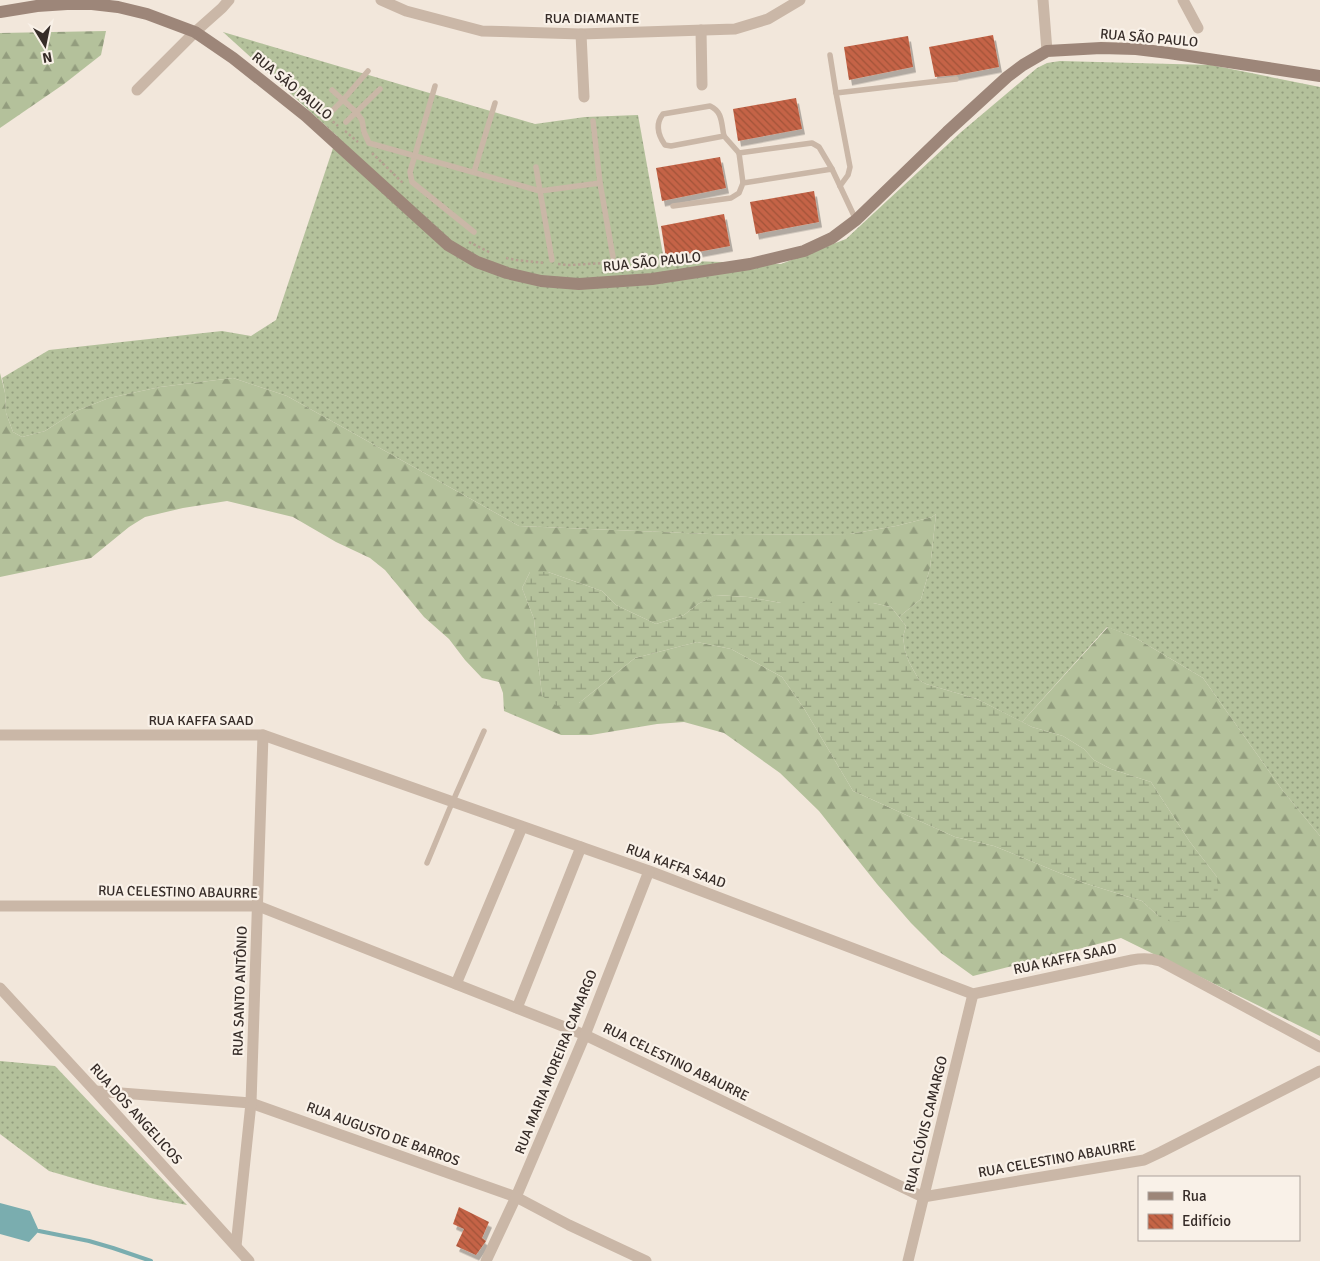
<svg xmlns="http://www.w3.org/2000/svg" width="1320" height="1261" font-family="Signika,sans-serif">
  <style>
    .grass { fill: url(#grass-dots) }
    .forest { fill: url(#forest-firs) }
    .wetland { fill: url(#wetland-marsh) }
    .water { fill: #7aadaf }
    .lines { fill: none; stroke-linecap: round; stroke-linejoin: round }
    .stream { stroke: #7aadaf; stroke-width: 4 }
    .building { fill: url(#building-back-hatch); filter: url(#shadow) }
    .path { stroke: #b5a191; stroke-width: 2.5; stroke-dasharray: 2.5 2.5; stroke-linecap: butt }
    .lane { stroke: #cab7a7; stroke-width: 5.5 }
    .street { stroke: #cab7a7; stroke-width: 11 }
    .secondary { stroke: #9d8679; stroke-width: 12 }
    .labels { text-anchor: middle; dominant-baseline: central; stroke-width: 4.5; stroke-linejoin: round; paint-order: stroke }
    .street-label { font-size: 14px; fill: #362c28; stroke: #f9f1e8 }
  </style>
  <defs>
    <pattern id="grass-dots" width="8" height="8" patternUnits="userSpaceOnUse" patternTransform="scale(1.25)"><rect width="8" height="8" fill="#b4c19b"/><path d="M2 2h.1M6 6h.1" fill="none" stroke="#939d7e" stroke-width="1.8" stroke-linecap="round"/></pattern>
    <pattern id="forest-firs" width="22" height="20" patternUnits="userSpaceOnUse" patternTransform="scale(1.25)"><rect width="22" height="20" fill="#b4c19b"/><path d="M5 1l3.5 6h-7zM16 11l3.5 6h-7z" fill="#939d7e"/></pattern>
    <pattern id="wetland-marsh" width="20" height="14" patternUnits="userSpaceOnUse" patternTransform="scale(1.25)"><rect width="20" height="14" fill="#b4c19b"/><path d="M1 5h8M5 5V1M11 12h8M15 12V8" fill="none" stroke="#939d7e"/></pattern>
    <pattern id="building-back-hatch" width="6" height="6" patternUnits="userSpaceOnUse" patternTransform="scale(1.25)"><rect width="6" height="6" fill="#c56446"/><path d="M-1 5l2 2M0 0l6 6M5-1l2 2" fill="none" stroke="#a1533a"/></pattern>
    <filter id="shadow"><feDropShadow dx="3" dy="5.5" stdDeviation="0" flood-color="#0004"/></filter>
  </defs>
  <rect width="100%" height="100%" fill="#f2e7db"/>
  <g class="grass">
    <path d="M223,32L535,124L585,117L638,115L664,260L781,264L846,239L960,133L1037,68L1047,63L1060,61L1211,65L1320,87V836L1283,791L1203,678L1134,637L1107,627L1022,722L977,699L926,684L919,680L909,662L905,651L903,637L906,626L899,617L921,599L930,568L936,514L932,517L896,526L850,534L733,535L519,526L287,396L233,378L160,387L109,398L76,411L45,431L22,437L13,432L6,413L5,393L2,378L49,350L222,331L251,336L276,320L337,136Z"/>
    <path d="M0,1061L55,1066L187,1205L155,1199L97,1185L49,1171L0,1134Z"/>
  </g>
  <g class="forest">
    <path d="M106,31L101,55L64,84L0,128V33Z"/>
    <path d="M0,373L5,393L6,413L13,432L22,437L45,431L76,411L109,398L160,387L233,378L287,396L519,526L733,535L850,534L896,526L932,517L936,514L930,568L921,599L899,617L891,607L873,603H781L748,597L716,595L698,604L684,615L656,624L616,605L602,591L548,572H530L522,588L534,619L542,696L579,703L635,658L697,642L731,649L782,677L805,710L853,791L955,837L994,846L1084,883L1142,901L1158,916L1217,877L1190,842L1151,782L1111,769L1094,760L1084,749L1063,736L1032,727L1022,722L1108,627L1134,637L1203,678L1283,791L1320,836V1036L1121,938L973,976L941,953L911,923L877,884L819,811L780,773L724,733L684,722L657,724L591,735H561L504,711L503,693L499,682L482,678L465,660L449,639L424,617L385,570L370,558L336,542L293,517L227,501L183,508L145,517L129,527L91,558L0,577Z"/>
  </g>
  <path class="wetland" d="M530,572H548L602,591L616,605L656,624L684,615L698,604L715,595L748,597L781,603H873L891,607L906,626L903,637L905,651L909,662L919,680L926,684L977,699L1032,727L1063,736L1084,749L1094,760L1111,769L1151,782L1190,842L1217,877L1218,893L1209,907L1190,920L1171,922L1158,916L1142,901L1084,883L994,846L955,837L853,791L805,710L782,677L731,649L697,642L635,658L579,703L557,706L542,696L534,619L522,588Z"/>
  <path class="water" d="M0,1203L30,1211L39,1231L29,1242L0,1234Z"/>
  <g class="lines">
    <path class="stream" d="M39,1231L89,1241L113,1248L151,1261"/>
  </g>
  <g class="building">
    <path d="M993,35L999,67L957,75L935,77L929,47Z"/>
    <path d="M908,36L913,67L849,80L844,47Z"/>
    <path d="M796,98L802,129L738,141L733,109Z"/>
    <path d="M720,157L726,188L662,201L656,168Z"/>
    <path d="M814,191L819,222L756,234L750,202Z"/>
    <path d="M724,214L730,246L666,258L661,226Z"/>
    <path d="M459,1207L489,1222L482,1238L486,1241L476,1255L456,1246L464,1229L453,1224Z"/>
  </g>
  <g class="lines">
    <g class="path">
      <path d="M306,99L316,106"/>
      <path d="M329,118L338,126"/>
      <path d="M345,131L358,142"/>
      <path d="M372,153L404,184"/>
      <path d="M469,242L491,253"/>
      <path d="M506,258L516,260L545,263"/>
      <path d="M620,262L645,260L653,263"/>
      <path d="M558,264L569,265L607,263"/>
    </g>
    <g class="lane">
      <path d="M830,55L836,93"/>
      <path d="M435,86L410,172L412,182L474,232"/>
      <path d="M332,90L356,112L362,120L364,132L369,143L540,191L552,260"/>
      <path d="M710,106C723,112 721,123 724,136L671,146L665,145C658,135 655,124 663,114Z"/>
      <path d="M333,110L343,100L368,71"/>
      <path d="M593,121L600,183"/>
      <path d="M346,122L380,89"/>
      <path d="M724,136L739,153"/>
      <path d="M536,167L540,191L600,183L613,257"/>
      <path d="M474,172L495,103"/>
      <path d="M743,183L739,153L812,143L819,147L832,169"/>
      <path d="M840,186L848,175L850,167L836,93L956,79"/>
      <path d="M673,206L731,198L739,193L743,183L832,169L856,220"/>
      <path d="M427,863L449,810L484,731"/>
    </g>
    <g class="street">
      <path d="M381,0L406,11L482,31L581,34L735,29L768,19L800,0"/>
      <path d="M1043,0L1047,51"/>
      <path d="M1183,0L1198,28"/>
      <path d="M701,30L702,85"/>
      <path d="M581,34L584,97"/>
      <path d="M137,90L195,32L222,8L229,0"/>
      <path d="M0,735H263L649,871L973,994L1132,960C1142,958 1150,958 1160,961L1320,1047"/>
      <path d="M0,906H258L585,1035L923,1197L1144,1160L1161,1152L1320,1071"/>
      <path d="M456,984L522,827"/>
      <path d="M0,988L95,1091L249,1261"/>
      <path d="M517,1008L581,847"/>
      <path d="M95,1091L251,1103L516,1197L569,1225L646,1261"/>
      <path d="M236,1246L251,1103L263,735"/>
      <path d="M486,1261L516,1197L585,1035L649,871"/>
      <path d="M908,1261L973,994"/>
    </g>
    <path class="secondary" d="M0,12L37,6L67,4H92L118,7L147,14L195,32L233,58L306,116L448,245L477,262L507,273L541,281L579,284L652,279L750,264L804,251L832,238L856,220L947,132L1007,77L1023,65L1047,51L1101,48L1136,49L1169,53L1320,76"/>
  </g>
  <g class="labels">
    <g class="street-label">
      <text x="592" y="18">RUA DIAMANTE</text>
      <text transform="translate(1149 38) rotate(5)">RUA SÃO PAULO</text>
      <text transform="translate(292 86) rotate(39)">RUA SÃO PAULO</text>
      <text transform="translate(652 262) rotate(-6)">RUA SÃO PAULO</text>
      <text x="201" y="720">RUA KAFFA SAAD</text>
      <text transform="translate(676 866) rotate(20)">RUA KAFFA SAAD</text>
      <text transform="translate(178 892) rotate(1)">RUA CELESTINO ABAURRE</text>
      <text transform="translate(1065 959) rotate(-12)">RUA KAFFA SAAD</text>
      <text transform="translate(240 991) rotate(-88)">RUA SANTO ANTÔNIO</text>
      <text transform="translate(556 1062) rotate(-68)">RUA MARIA MOREIRA CAMARGO</text>
      <text transform="translate(676 1062) rotate(26)">RUA CELESTINO ABAURRE</text>
      <text transform="translate(136 1114) rotate(48)">RUA DOS ANGELICOS</text>
      <text transform="translate(926 1124) rotate(-76)">RUA CLÓVIS CAMARGO</text>
      <text transform="translate(383 1134) rotate(20)">RUA AUGUSTO DE BARROS</text>
      <text transform="translate(1057 1159) rotate(-10)">RUA CELESTINO ABAURRE</text>
    </g>
  </g>
  <rect x="1138" y="1176" width="162" height="65" fill="#f9f1e8" stroke="#aba29b"/>
  <rect x="1148" y="1192" width="25" height="8" fill="#9d8679" stroke="#aba29b"/>
  <text x="1182" y="1201" font-size="15" fill="#362c28">Rua</text>
  <rect x="1148" y="1214" width="25" height="15" fill="url(#building-back-hatch)" stroke="#aba29b"/>
  <text x="1182" y="1226" font-size="15" fill="#362c28">Edifício</text>
  <g transform="translate(45 45) rotate(170)" stroke="#f9f1e8" stroke-width="4" paint-order="stroke">
  <path d="M0-4L9 19L0 12L-9 19Z" fill="#362c28"/>
  <text y="-8" font-size="14" font-weight="bold" text-anchor="middle" fill="#362c28">N</text>
  </g>
</svg>
